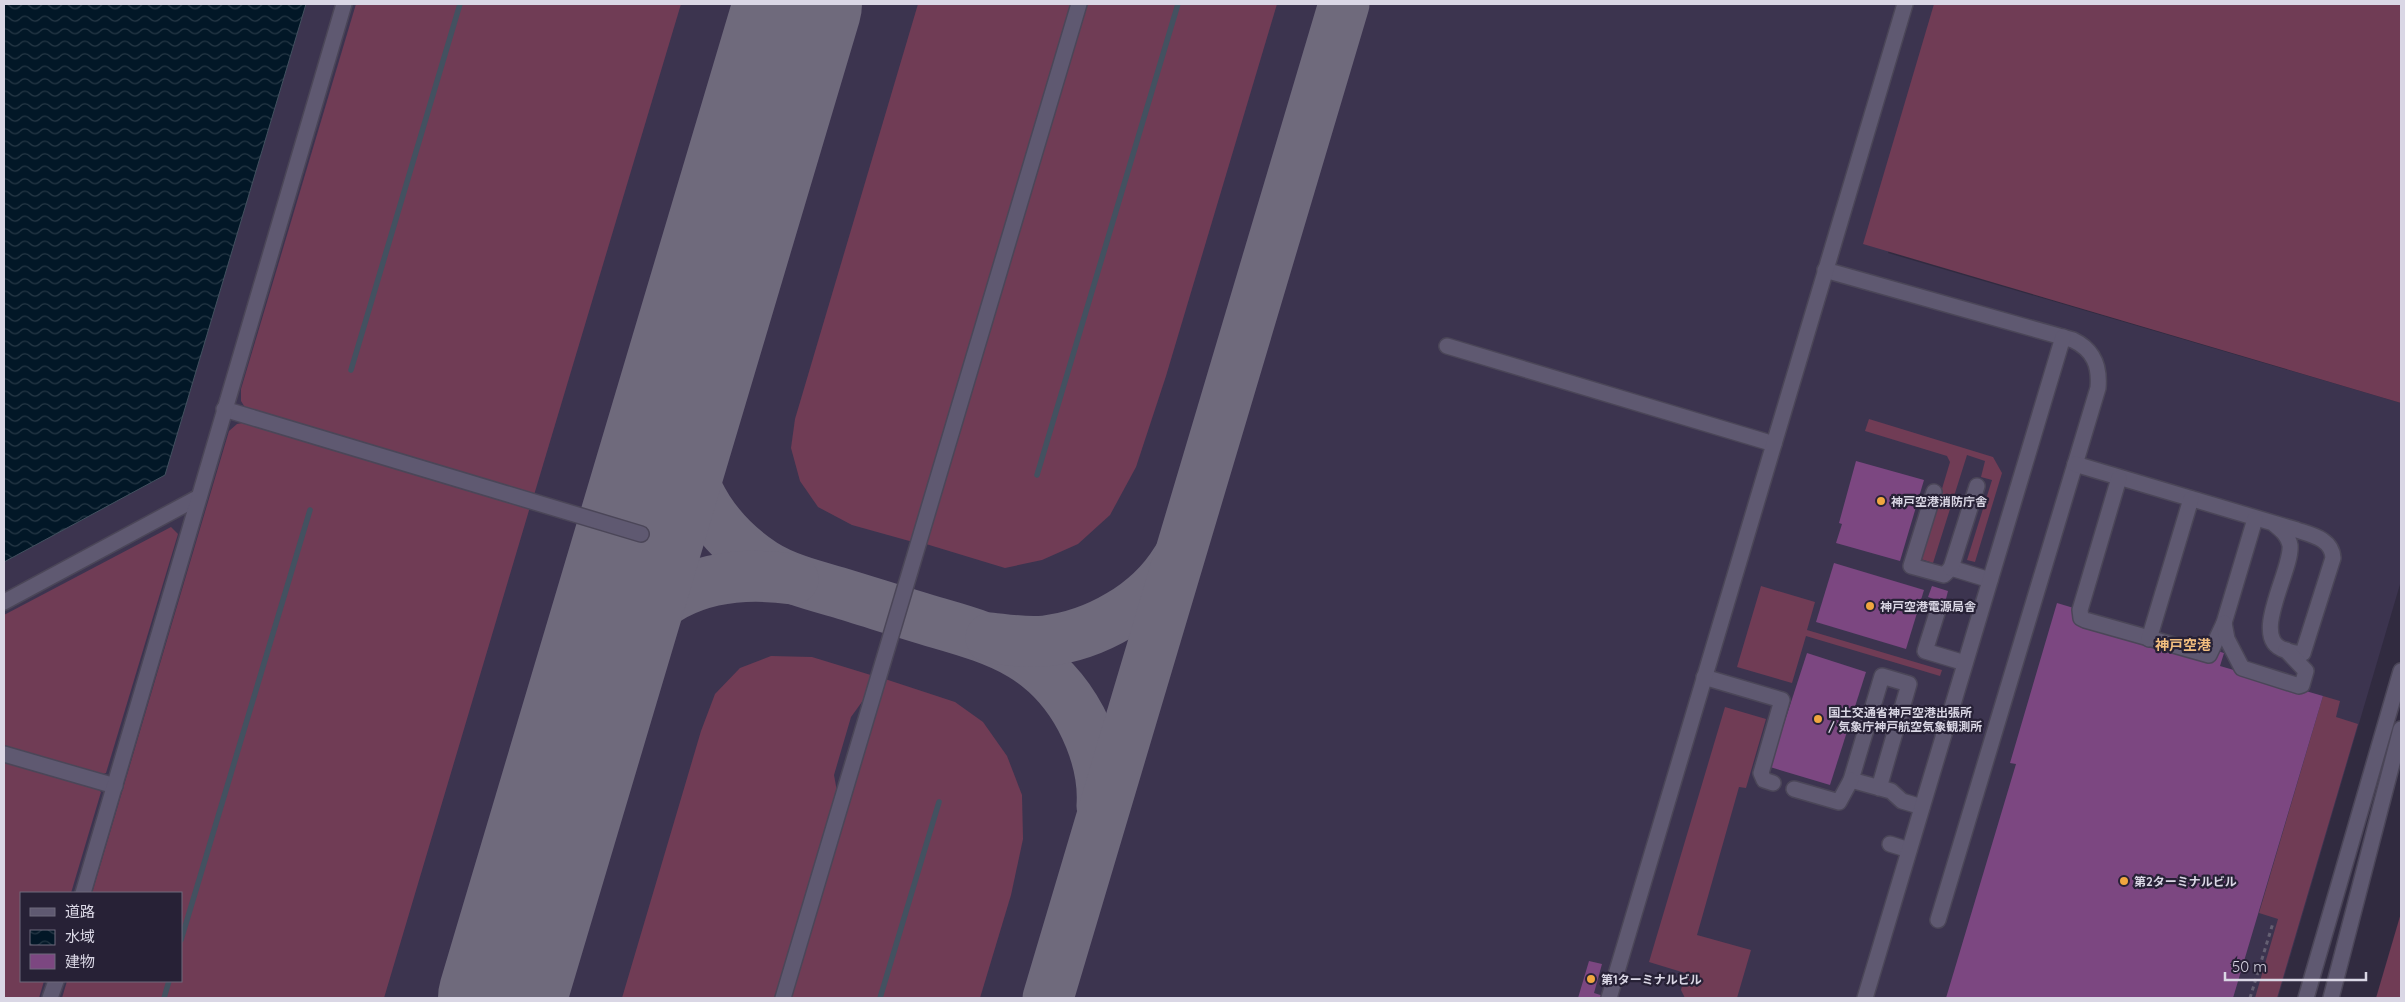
<svg xmlns="http://www.w3.org/2000/svg" width="2405" height="1002" font-family="Quicksand,'Noto Sans JP',sans-serif">
  <style>
    .built { fill: #3c344f; fill-rule: evenodd }
    .grass { fill: #703c55 }
    .water { fill: url(#water-waves); stroke: #435160 }
    .lines { fill: none; stroke-linecap: round; stroke-linejoin: round }
    .stream { stroke: #435160; stroke-width: 5.5 }
    .taxiway { stroke: #6f6a7c; stroke-width: 51 }
    .runway { stroke: #6f6a7c; stroke-width: 128 }
    .building { fill: #7c4781 }
    .minor-casing { stroke: #4b4658; stroke-width: 18 }
    .path { stroke: #645f72; stroke-width: 3; stroke-dasharray: 4 4; stroke-linecap: butt }
    .minor { stroke: #5f5971; stroke-width: 15 }
    .poi-dot { fill: #f0a63f; stroke: #272136; stroke-width: 2 }
    .labels { text-anchor: middle; dominant-baseline: central; stroke-width: 4.5; stroke-linejoin: round; paint-order: stroke }
    .poi-label { font-size: 12px; font-weight: bold; fill: #dad7e5; stroke: #272136; text-anchor: start }
    .neighbourhood-label { font-size: 14px; font-weight: bold; fill: #f2be7f; stroke: #272136 }
  </style>
  <defs>
    <pattern id="water-waves" width="16" height="10" patternUnits="userSpaceOnUse" patternTransform="scale(1.25)"><rect width="16" height="10" fill="#021727"/><path d="M0 5q4-4 8 0t8 0" fill="none" stroke="#263846"/></pattern>
  </defs>
  <rect width="100%" height="100%" fill="#312b40"/>
  <path class="built" d="M306,4H1963L1888,253L2401,403V581L2278,998H4V562L165,475ZM21,893H181V981H21Z"/>
  <g class="grass">
    <path d="M356,4H681L534,495L246,409L241,401V389Z"/>
    <path d="M918,4H1074L913,542L852,525L818,507L800,481L791,448L795,419Z"/>
    <path d="M1087,4H1277L1166,376L1136,467L1110,515L1078,544L1042,560L1005,568L926,544Z"/>
    <path d="M1934,4H2401V403L1863,244Z"/>
    <path d="M1869,419L1993,457L2002,473L1975,562L1967,560L1992,480L1981,477L1985,461L1967,455L1933,563L1921,559L1950,462L1947,456L1865,431Z"/>
    <path d="M247,422L530,507L384,998H62L67,981H181V893H92L229,431L237,424Z"/>
    <path d="M171,527L178,534L106,773L100,775L4,747V615Z"/>
    <path d="M1761,586L1815,602L1807,630L1942,670L1940,676L1806,636L1792,683L1737,667Z"/>
    <path d="M771,656L812,657L874,676L869,692L851,717L834,775L838,797L778,998H622L701,731L715,694L740,668Z"/>
    <path d="M885,679L955,702L983,722L1007,756L1022,795L1023,839L1011,895L980,998H790Z"/>
    <path d="M2323,696L2340,701L2336,717L2358,724L2277,998H2255L2278,919L2259,913Z"/>
    <path d="M1725,707L1766,719L1746,788L1739,787L1697,935L1751,950L1737,998H1685L1681,990L1685,973L1649,962Z"/>
    <path d="M4,761L96,787L101,792L71,893H21V981H44L39,998H4Z"/>
    <path d="M2401,913V998H2376Z"/>
  </g>
  <path class="water" d="M4,4H306L165,475L4,562Z"/>
  <g class="lines">
    <g class="stream">
      <path d="M351,370L460,4"/>
      <path d="M1037,475L1178,4"/>
      <path d="M181,940L310,510"/>
      <path d="M164,998L169,981"/>
      <path d="M880,998L939,802"/>
    </g>
    <g class="taxiway">
      <path d="M686,380C684,399 682,418 684,437C687,490 719,535 763,564C785,578 812,585 837,592C870,602 904,613 938,623C1001,641 1048,657 1081,719C1095,746 1104,775 1102,806"/>
      <path d="M991,638C1009,640 1027,643 1045,641C1096,635 1149,605 1176,561"/>
      <path d="M596,682C639,599 699,566 793,579"/>
      <path d="M1048,998L1344,4"/>
    </g>
    <path class="runway" d="M502,998L798,4"/>
  </g>
  <g class="building">
    <path d="M1856,461L1924,480L1900,561L1836,543L1842,524L1839,523Z"/>
    <path d="M1834,563L1924,590L1906,649L1816,622Z"/>
    <path d="M1932,586L1948,591L1945,603L1928,597Z"/>
    <path d="M2057,603L2224,653L2220,666L2323,696L2233,998H1946L2016,764L2010,763Z"/>
    <path d="M1807,653L1866,672L1830,785L1770,767Z"/>
    <path d="M1589,961L1602,964L1594,993L1610,998H1578Z"/>
  </g>
  <g class="lines">
    <g class="minor-casing">
      <g id="minor">
        <path d="M1825,270L2073,340C2094,350 2100,366 2098,388L1938,920"/>
        <path d="M1447,346L1774,444"/>
        <path d="M224,409L641,534"/>
        <path d="M2075,464L2297,530C2312,535 2332,539 2333,558L2303,653C2297,654 2291,652 2285,650C2248,639 2293,570 2290,545C2288,535 2281,530 2274,524"/>
        <path d="M2119,478L2080,610L2081,618L2085,620L2209,655L2224,623L2255,519"/>
        <path d="M1934,492L1911,566L1944,575L1951,568L1990,580"/>
        <path d="M1951,568L1977,486"/>
        <path d="M4,602L199,497"/>
        <path d="M1937,613L1925,651L1965,663"/>
        <path d="M2224,623L2227,639L2242,668L2299,686L2302,685L2306,671L2286,650"/>
        <path d="M2149,639L2191,499"/>
        <path d="M1704,677L1782,700L1761,773L1764,780L1773,783"/>
        <path d="M4,754L115,786"/>
        <path d="M1879,788L1909,684L1882,676L1851,780L1891,791L1902,801L1922,807"/>
        <path d="M1794,789L1839,802L1851,780"/>
        <path d="M1890,844L1909,850"/>
        <path d="M83,893L344,4"/>
        <path d="M50,998L56,981"/>
        <path d="M783,998L1079,4"/>
        <path d="M1609,998L1905,4"/>
        <path d="M1865,998L2063,337"/>
        <path d="M2306,998L2401,671"/>
        <path d="M2331,998L2401,729"/>
      </g>
    </g>
    <path class="path" d="M2250,998L2273,923"/>
    <use href="#minor" class="minor"/>
  </g>
  <g class="poi-dot">
    <circle cx="1881" cy="501" r="5"/>
    <circle cx="1870" cy="606" r="5"/>
    <circle cx="1818" cy="719" r="5"/>
    <circle cx="2124" cy="881" r="5"/>
    <circle cx="1591" cy="979" r="5"/>
  </g>
  <g class="labels">
    <g class="poi-label">
      <text x="1891" y="501">神戸空港消防庁舎</text>
      <text x="1880" y="606">神戸空港電源局舎</text>
      <text x="1828" y="712">国土交通省神戸空港出張所<tspan x="1828" dy="14">/ 気象庁神戸航空気象観測所</tspan></text>
      <text x="2134" y="881">第2ターミナルビル</text>
      <text x="1601" y="979">第1ターミナルビル</text>
    </g>
    <g class="neighbourhood-label">
      <text x="2183" y="645">神戸空港</text>
    </g>
  </g>
  <rect width="2405" height="1002" fill="none" stroke="#dad7e5" stroke-width="10"/>
  <rect x="20" y="892" width="162" height="90" fill="#272136" stroke="#6f6a7c"/>
  <rect x="30" y="908" width="25" height="8" fill="#5f5971" stroke="#6f6a7c"/>
  <text x="65" y="917" font-size="15" fill="#dad7e5">道路</text>
  <rect x="30" y="930" width="25" height="15" fill="url(#water-waves)" stroke="#6f6a7c"/>
  <text x="65" y="942" font-size="15" fill="#dad7e5">水域</text>
  <rect x="30" y="954" width="25" height="15" fill="#7c4781" stroke="#6f6a7c"/>
  <text x="65" y="967" font-size="15" fill="#dad7e5">建物</text>
  <path d="M2225 972v8h141v-8" fill="none" stroke="#dad7e5" stroke-width="2.5"/>
  <text x="2232" y="972" font-size="15" fill="#dad7e5" stroke="#272136" stroke-width="4" paint-order="stroke">50 m</text>
</svg>
